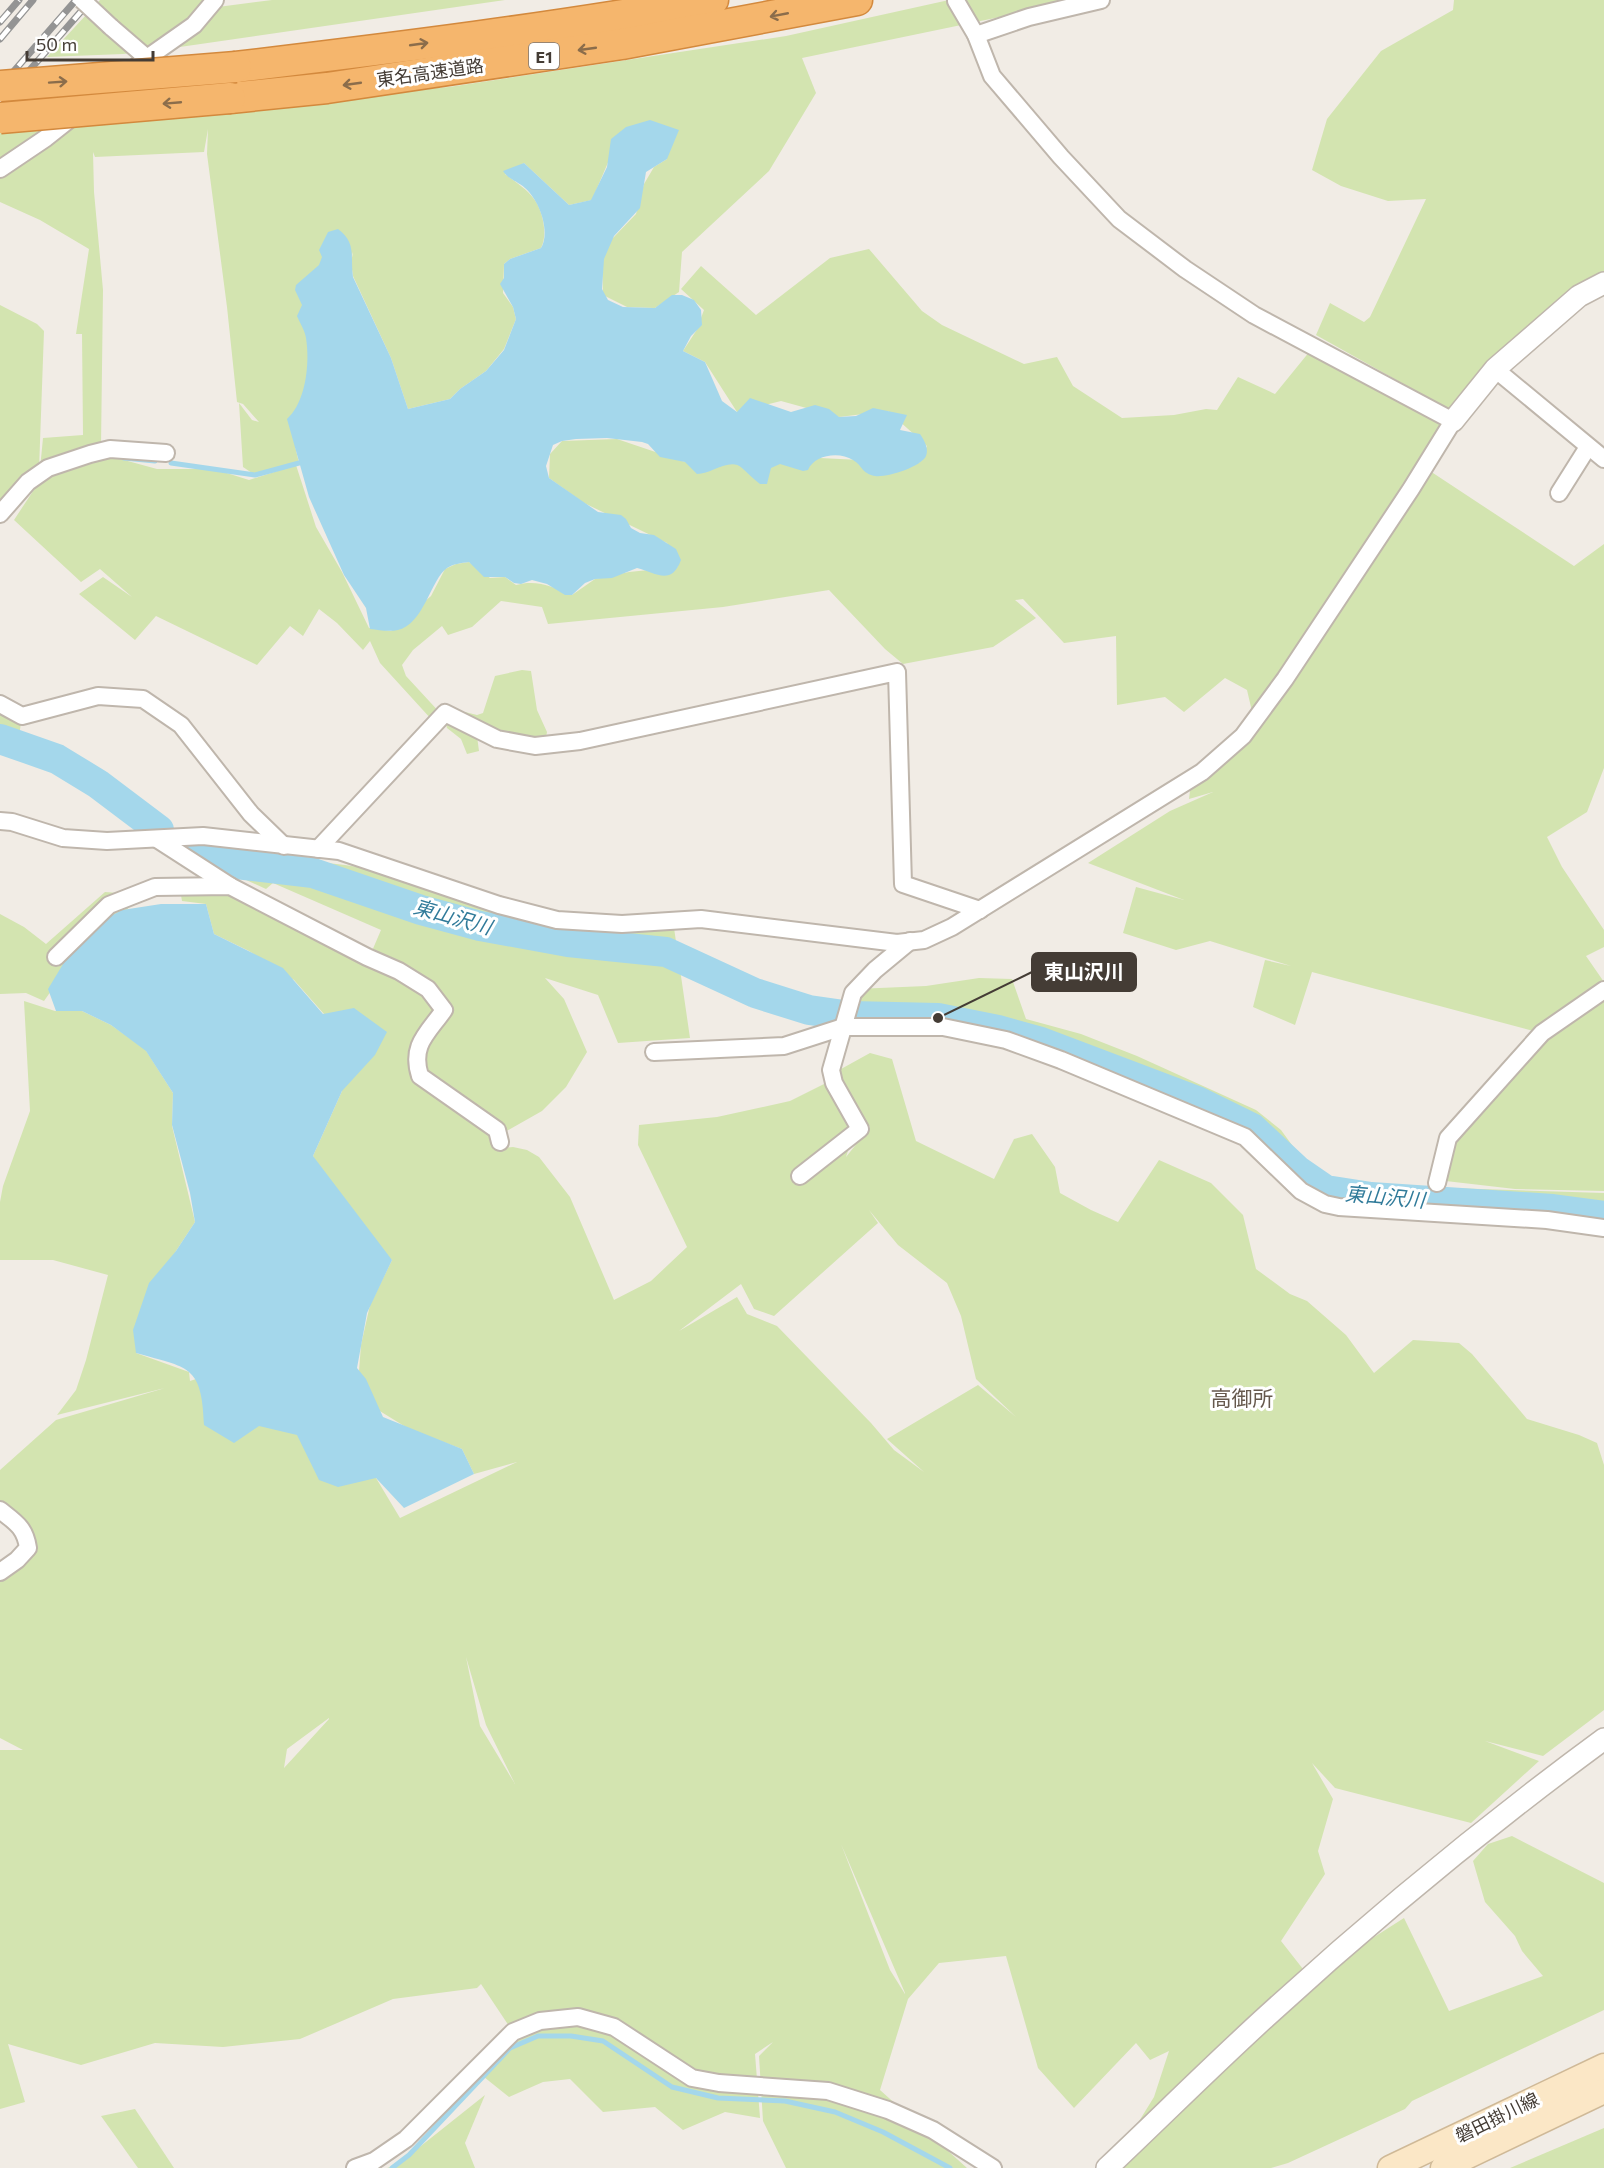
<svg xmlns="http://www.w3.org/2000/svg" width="1604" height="2168" font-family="Commissioner,'Noto Sans JP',sans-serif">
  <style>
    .green { fill: #d3e4b0; fill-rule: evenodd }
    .water { fill: #a4d7eb }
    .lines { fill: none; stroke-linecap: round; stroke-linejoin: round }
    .stream { stroke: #a4d7eb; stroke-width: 5 }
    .river { stroke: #a4d7eb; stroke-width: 30 }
    .minor-casing { stroke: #bfb6ac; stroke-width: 20 }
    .tertiary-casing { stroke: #bfb6ac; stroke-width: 24 }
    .secondary-casing { stroke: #cfb997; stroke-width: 27 }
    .motorway-casing { stroke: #d3893d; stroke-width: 33 }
    .minor { stroke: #fff; stroke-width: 16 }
    .tertiary { stroke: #fff; stroke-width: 21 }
    .secondary { stroke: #fbe7c6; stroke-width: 24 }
    .motorway { stroke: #f5b66d; stroke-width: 30 }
    .rail-casing { stroke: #949494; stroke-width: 7 }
    .rail { stroke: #fff; stroke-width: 4.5; stroke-dasharray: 14; stroke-linecap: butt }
    .minor-bridge-casing { stroke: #bfb6ac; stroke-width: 20; stroke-linecap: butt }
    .motorway-bridge-casing { stroke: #d3893d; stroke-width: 33; stroke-linecap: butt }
    .minor-bridge { stroke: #fff; stroke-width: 16 }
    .motorway-bridge { stroke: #f5b66d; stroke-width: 30 }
    .oneway { stroke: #8b6d4b }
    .labels { text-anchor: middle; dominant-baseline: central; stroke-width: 6; stroke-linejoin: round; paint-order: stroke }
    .shield { fill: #fff; stroke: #7c7672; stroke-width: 1.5 }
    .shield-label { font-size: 16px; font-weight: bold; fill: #443c35 }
    .street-label { font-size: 18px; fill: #443c35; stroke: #fff }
    .water-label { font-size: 20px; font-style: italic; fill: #317b9a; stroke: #fff }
    .quarter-label { font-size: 21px; fill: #66594d; stroke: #fff }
    .leader { fill: none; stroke: #443c35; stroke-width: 2 }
    .callout-dot { fill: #443c35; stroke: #fff; stroke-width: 2 }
    .callout { fill: #443c35; stroke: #443c35; stroke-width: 2 }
    .callout-label { font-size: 20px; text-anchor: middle; font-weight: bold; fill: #fff }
  </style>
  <rect width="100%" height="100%" fill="#f1ece5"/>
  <g class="green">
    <path d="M100,0H205L195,10L272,0H505L159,50L123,54L47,57Z"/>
    <path d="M949,0H1082L802,58L816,93L769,171L682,252L679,292L655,308L627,307L603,295L602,258L612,239L636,214L644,184L654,167L667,159L621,132L592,200L569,205L524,163L505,174C514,181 527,189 534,199C543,211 548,235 541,248L510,259L504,264L503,293L513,307L516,319L504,349L486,371L460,389L450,399L408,409L391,358L353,276L351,263L353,252L317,343L295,446L299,463L255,475L243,467L239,403L252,420L259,422L243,404L237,402L227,307L207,154L208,129L204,152L95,157L93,152L94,192L103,290L101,446L40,469L43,438L83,435L82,334H76L89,249L40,220L0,202V131L208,116L403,91L449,87L786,36Z"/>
    <path d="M1454,0H1604V276L1450,410L1316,335L1330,303L1364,322L1370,317L1426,199L1388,201L1341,186L1312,170L1327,119L1381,51L1453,10Z"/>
    <path d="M869,249L922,311L942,325L1024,364L1057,357L1073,386L1122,418L1174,415L1206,409L1217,410L1238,377L1275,394L1310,351L1446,423L1416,470L1433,473L1574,566L1604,544V768L1587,812L1547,837L1562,867L1604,930V947L1586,956L1604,982V1191L1515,1189L1437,1180L1448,1138L1541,1033L1312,972L1295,1025L1253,1007L1265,960L1291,966L1210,941L1176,950L1123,933L1136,887L1184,900L1088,863L1170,811L1213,792L1189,799L1191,783L1254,720L1247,690L1225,678L1184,712L1165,697L1117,705L1116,636L1064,643L1023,599L1015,600L1036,618L993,647L903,664L885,649L829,590L723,607L548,624L542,607L501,601L472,627L448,635L442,626L413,650L402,665L406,676L442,715L432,720L380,663L370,641L363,650L337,623L319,609L303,636L290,626L257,665L156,616L135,640L79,594L103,577L132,597L100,569L81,582L14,520L43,476L113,457L157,469H214L249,480L296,465L316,527L342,572L369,628L391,631L431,596L445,569L456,564L469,562L490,578L505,577L516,585C537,579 553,587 572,595L595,579L629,572L678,567L667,543L584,503L549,478L550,454L562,441L617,439L685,462L820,458L919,463L927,446L888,411L839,417L781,401L737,412L705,362L683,351L696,331L704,310L681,289L701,266L756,315L830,258Z"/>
    <path d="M0,305L37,324L44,331L39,470L0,503Z"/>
    <path d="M522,670L531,671L537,710L547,732L545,742L476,729L479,751L467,754L461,739L447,728L445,721L465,712L477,715L483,713L495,676Z"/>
    <path d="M0,704L22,716L17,750H0Z"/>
    <path d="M193,848L345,865L409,875L592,922L673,921L690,1038L618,1043L598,995L545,978L564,999L587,1052L566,1087L542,1111L503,1133L417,1065L480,1116L503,1148L513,1147L527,1150L539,1157L570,1197L614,1300L651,1281L687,1247L638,1145L639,1125L717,1117L790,1101L824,1084L857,1123L846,1157L870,1127L832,1074L870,1053L892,1059L916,1141L994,1179L1014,1139L1032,1134L1055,1167L1060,1193L1091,1210L1118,1222L1159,1160L1211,1183L1243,1215L1256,1269L1290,1294L1307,1301L1346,1335L1374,1373L1413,1340L1459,1343L1472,1354L1527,1419L1579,1435L1597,1443L1604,1465V1710L1543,1756L1485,1741L1539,1761L1471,1823L1335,1788L1312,1763L1333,1799L1318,1851L1325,1874L1281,1941L1310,1978L1404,1918L1449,2011L1543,1976L1522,1951L1515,1936L1485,1902L1473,1861L1488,1844L1512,1836L1604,1883V2010L1412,2101L1405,2109L1288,2163L1271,2168H1110L1154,2097L1169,2051L1150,2060L1136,2043L1074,2108L1038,2068L1006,1956L939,1963L908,1999L880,2090L967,2168H786L763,2121L759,2056L773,2042L755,2054L760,2118L725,2112L683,2130L655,2107L603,2112L570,2079L543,2082L509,2097L479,2073L513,2032L481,1984L477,1988L393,1999L300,2039L223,2047L155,2043L81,2065L8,2044L25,2102L0,2109V1750H23L0,1738V1567L28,1548L0,1507V1470L56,1420L165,1388L57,1415L76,1390L86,1360L108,1275L53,1260H0V1202L3,1186L30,1111L24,1001L55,1011H82L111,1025L145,1049L173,1093L172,1126L195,1222L176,1251L136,1353L189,1372L190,1381L196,1379L376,1478L400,1518L517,1462L474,1474L462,1449L409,1429L357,1397L361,1345L370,1305L392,1260L339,1214L313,1156L342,1091L324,1014L294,980L249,951L214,934L206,904L182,901L179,884L231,886L369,958L381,930L273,883L266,889L187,853ZM869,1210L898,1245L947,1283L961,1316L976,1379L1016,1417L978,1385L887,1439L924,1472L894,1450L871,1423L777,1326L747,1314L737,1297L679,1331L741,1284L754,1309L774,1316L878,1223ZM466,1657L486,1725L515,1784L480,1726ZM329,1718V1719L284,1768L287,1749ZM841,1844L905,1993V1994L890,1970Z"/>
    <path d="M105,892L131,894L128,909L79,951L44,1001L26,993L0,994V914L24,927L46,944Z"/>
    <path d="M979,978L1012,979L1026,1019L1081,1034L1137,1056L1256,1110L1281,1130L1300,1156L1319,1174L1346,1181L1390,1186L1604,1193V1220L1325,1199L1304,1187L1265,1149L980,1031L851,1023L856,989L926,986Z"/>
    <path d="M485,2095L465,2143L475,2168H387L397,2165Z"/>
    <path d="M135,2109L174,2168H138L101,2116Z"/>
    <path d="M1604,2128V2168H1510Z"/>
  </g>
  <g class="water">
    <path d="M650,120L679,130L667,159L646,172L640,208L614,236L604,259L602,289L608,300L623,307L655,308L672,295H682L694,300L701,310L702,325L691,336L683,351L705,362L722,401L737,412L750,398L791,412L815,405L829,409L839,417L856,416L873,408L907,415L900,430L920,434C924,440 929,448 926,456C921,467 886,478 875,476C861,473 863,466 853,460C839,451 814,455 808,470L803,471L780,464L771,468L767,484H760C753,479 748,473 742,468C730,457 712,474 697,474L685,462L660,457L648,444L642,442L607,438L576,439L562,441L553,445L546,466L549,478L598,512L621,515L626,519L631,528L640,533L654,535L676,549L681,560C671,587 655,572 637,568L612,578L595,579L585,583L572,595H565L547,584L532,580L521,584L514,583L505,577H484L469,562C461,563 453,564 447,568C431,579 424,624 398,630C389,632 379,630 370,629L366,608L344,575L309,497L287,419C306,402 310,363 306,338C305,331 300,323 297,316L302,305L295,290L296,285L319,265L322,257L319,250L328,232L338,229C357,243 350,257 353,277L391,358L408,409L450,399L460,389L486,371L504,350L516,319L513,307L500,284L504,278V264L510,259L541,248C551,231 539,200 525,188C517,181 509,180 503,171L524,163L569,205L591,200L607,167L611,139L626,127Z"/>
    <path d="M161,904H206L214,934L283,968L323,1014L354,1008L387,1032L375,1055L342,1091L313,1156L392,1260L367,1313L357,1368L366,1379L383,1417L462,1449L474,1474L404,1508L376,1478L338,1487L319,1480L297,1435L259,1426L234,1443L204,1425C202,1364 188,1368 136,1353L133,1330L149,1283L176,1251L195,1222L190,1193L172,1125L173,1093L146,1051L111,1025L82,1011H56L48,989L83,931L122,910Z"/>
  </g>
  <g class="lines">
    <g class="stream">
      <path d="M124,458L155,461"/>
      <path d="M171,463L255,475L299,463"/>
      <path d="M392,2168L409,2155L510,2048L538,2036H571L603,2041L672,2087L718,2098L785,2101L835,2112L883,2132L950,2168"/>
    </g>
    <g class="river">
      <path d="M0,739L57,759L98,784L159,830"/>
      <path d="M189,849L211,861L313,873L421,910L480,926L568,942L666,952L755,993L809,1010L851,1016L938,1018L998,1030L1041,1042L1197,1101L1252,1128L1297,1170L1326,1190L1371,1197L1553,1209L1604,1216"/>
    </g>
    <g class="minor-casing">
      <g id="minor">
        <path d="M111,27L147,58"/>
        <path d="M976,35L1029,17L1101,0"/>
        <path d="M0,169L46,138L147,58L194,25L215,0"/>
        <path d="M1495,369L1604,459"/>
        <path d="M1559,493L1588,447"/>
        <path d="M0,514L28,482L48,468L90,454L110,449L166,453"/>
        <path d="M0,704L22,716L98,696L143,699L181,725L251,814L284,846"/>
        <path d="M0,821L12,822L63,838L107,841L203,836L339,851L499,905L557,920L622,924L701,919L897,943L924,940L952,927L1202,772L1243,736L1285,679L1411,489L1453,421L1254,315L1185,269L1119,219L1061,157L992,76L976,35L956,1"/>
        <path d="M157,839L230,886"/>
        <path d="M318,849L445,713L497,739L535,746L580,741L897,672L903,884L980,910"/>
        <path d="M56,957L109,905L155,887L230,886L367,957L399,971L428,989L444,1010C428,1033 410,1045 420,1076L497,1130L500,1142"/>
        <path d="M654,1052L784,1046L843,1027H943L1006,1040L1061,1060L1245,1137L1301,1191L1325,1204L1339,1207L1547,1220L1604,1228"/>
        <path d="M800,1176L860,1129L834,1083L831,1070L853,993L875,970L910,941"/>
        <path d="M1437,1183L1448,1138L1542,1033L1604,990"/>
        <path d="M0,1510C15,1522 25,1527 28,1548L17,1560L0,1572"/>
        <path d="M355,2168L374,2161L406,2139L513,2032L540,2021L578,2017L614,2027L692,2078L719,2083L828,2091L888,2110L933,2130L993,2168"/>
      </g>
    </g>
    <g class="tertiary-casing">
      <g id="tertiary">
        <path d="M1453,421L1495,369L1579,296L1604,283"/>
        <path d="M1107,2168C1161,2117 1213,2065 1268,2015C1375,1917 1487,1825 1604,1739"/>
      </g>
    </g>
    <g class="secondary-casing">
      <g id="secondary">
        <path d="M1390,2168L1604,2066"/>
        <path d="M1443,2168L1604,2091"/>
      </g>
    </g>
    <g class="motorway-casing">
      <g id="motorway">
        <path d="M236,67C395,48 555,28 713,0"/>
        <path d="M230,98L327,88L622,44L857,0"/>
      </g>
    </g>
    <use href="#minor" class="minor"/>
    <use href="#tertiary" class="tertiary"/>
    <use href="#secondary" class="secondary"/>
    <use href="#motorway" class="motorway"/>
    <g class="rail-casing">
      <g id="rail">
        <path d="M0,22L19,0"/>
        <path d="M0,39L33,0"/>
        <path d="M0,87L76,0"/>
        <path d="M0,104L91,0"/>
      </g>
    </g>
    <use href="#rail" class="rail"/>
    <g class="minor-bridge-casing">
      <path id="minor-bridge" d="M82,0L111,27"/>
    </g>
    <g class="motorway-bridge-casing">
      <g id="motorway-bridge">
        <path d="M0,86L236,67"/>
        <path d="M0,118L230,98"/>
      </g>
    </g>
    <use href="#minor-bridge" class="minor-bridge"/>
    <use href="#motorway-bridge" class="motorway-bridge"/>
  </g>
  <defs><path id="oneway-shaft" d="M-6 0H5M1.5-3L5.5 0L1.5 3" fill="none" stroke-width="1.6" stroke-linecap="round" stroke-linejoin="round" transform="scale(1.5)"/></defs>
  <g class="oneway">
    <use href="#oneway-shaft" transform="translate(779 15) rotate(169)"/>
    <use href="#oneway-shaft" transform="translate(419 44) rotate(-8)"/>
    <use href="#oneway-shaft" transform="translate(587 49) rotate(172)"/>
    <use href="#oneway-shaft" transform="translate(58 82) rotate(-4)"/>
    <use href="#oneway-shaft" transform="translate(352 84) rotate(172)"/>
    <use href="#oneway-shaft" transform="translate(172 103) rotate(175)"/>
  </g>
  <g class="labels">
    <rect class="shield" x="529" y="43" width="30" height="26" rx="4.5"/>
    <g class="shield-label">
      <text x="544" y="56">E1</text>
    </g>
    <g class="street-label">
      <text transform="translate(430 72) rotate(-8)">東名高速道路</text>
      <text transform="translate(1497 2117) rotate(-26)">磐田掛川線</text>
    </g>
    <g class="water-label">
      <text transform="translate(453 916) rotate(16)">東山沢川</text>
      <text transform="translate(1385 1196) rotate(5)">東山沢川</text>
    </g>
    <g class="quarter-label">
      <text x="1242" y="1397">高御所</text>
    </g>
  </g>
  <path class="leader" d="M938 1018L1032 972"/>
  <circle class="callout-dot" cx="938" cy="1018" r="6"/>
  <rect class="callout" x="1032" y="953" width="104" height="38" rx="6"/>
  <g class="callout-label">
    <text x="1084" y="979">東山沢川</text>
  </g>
  <path d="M27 51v9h126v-9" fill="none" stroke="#443c35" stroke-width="3"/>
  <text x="36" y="51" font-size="18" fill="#443c35" stroke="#ffffff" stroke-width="4.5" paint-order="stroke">50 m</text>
</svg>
